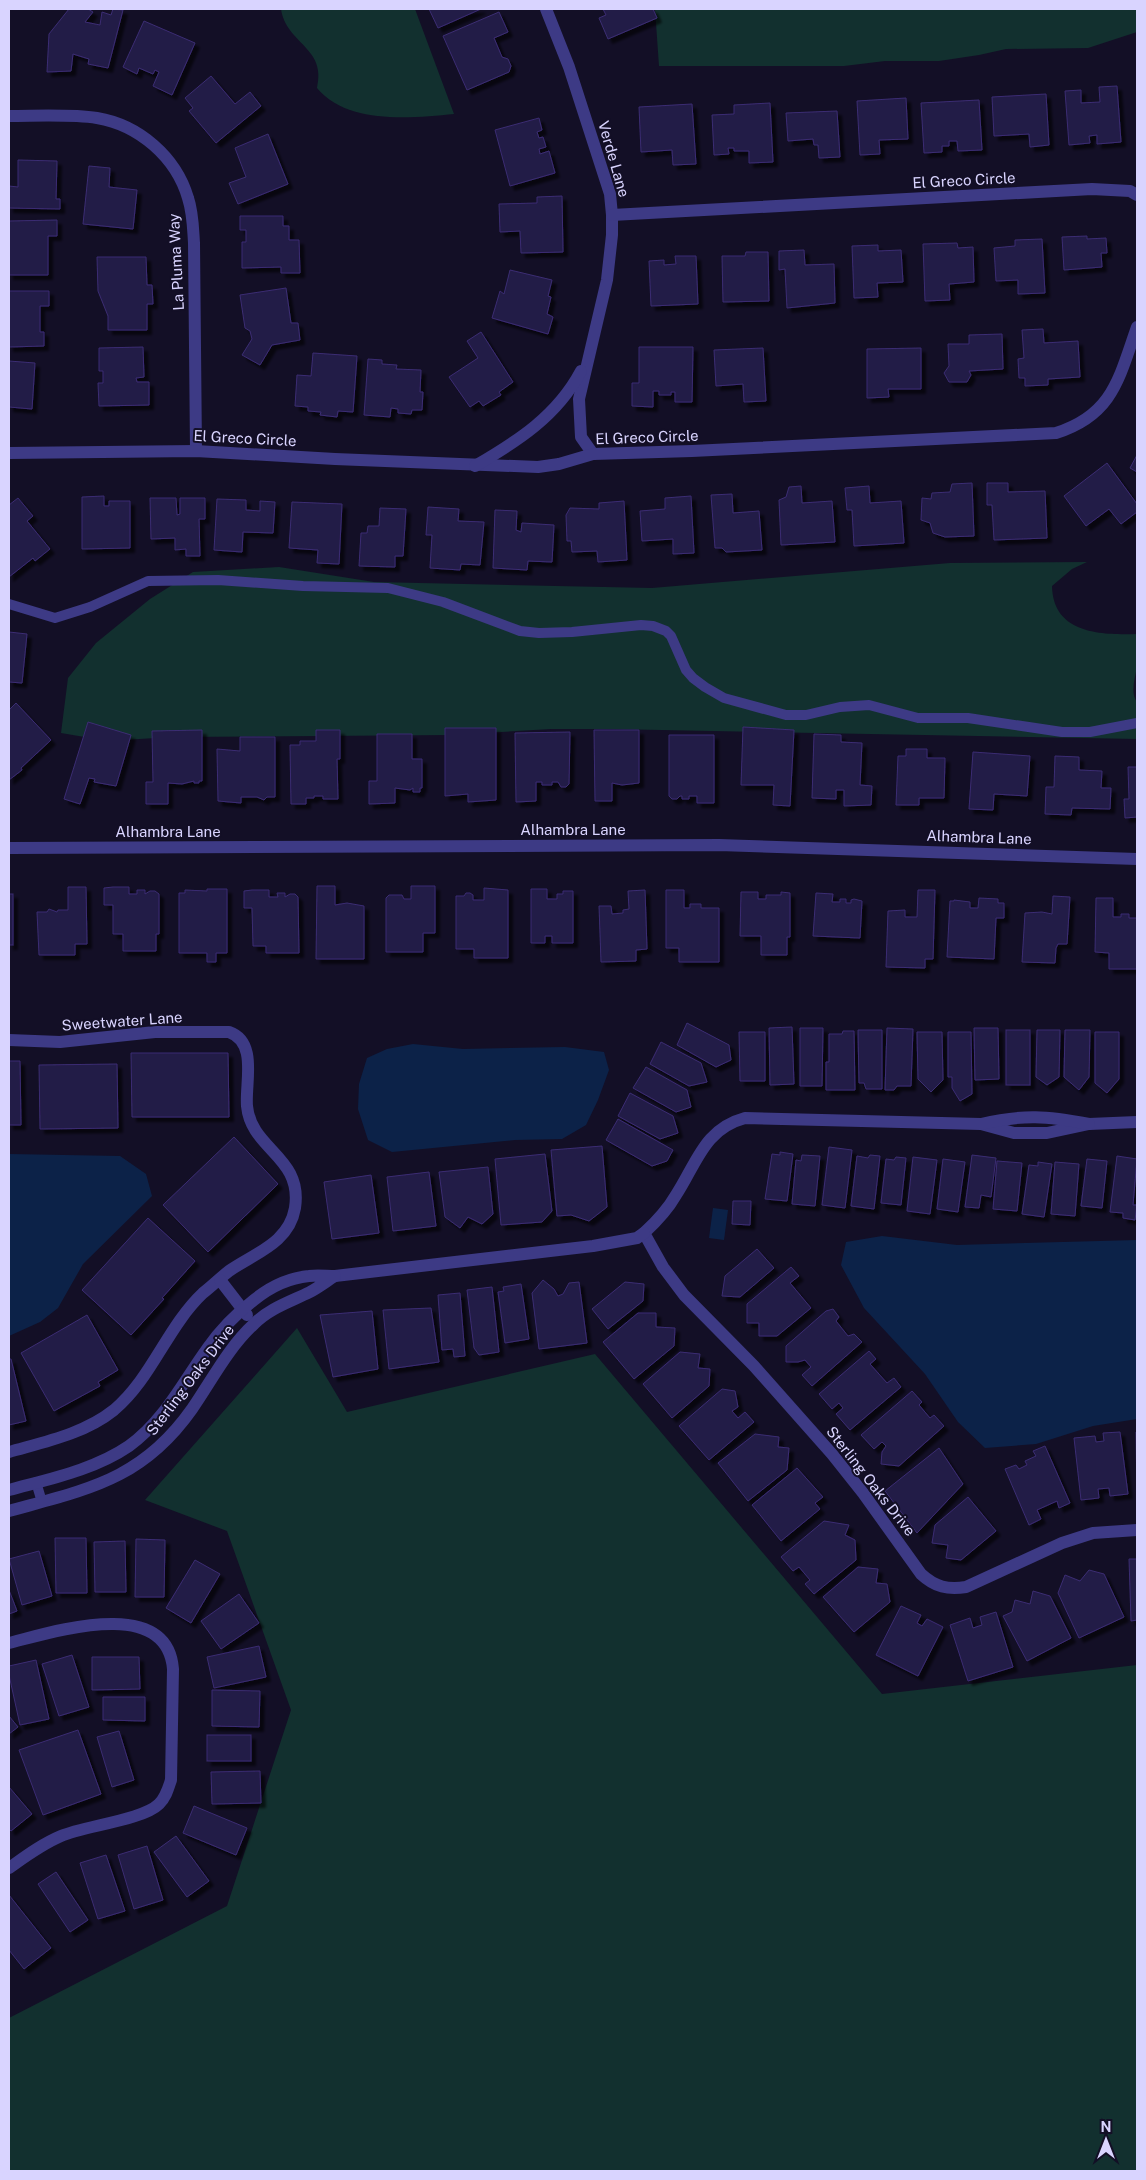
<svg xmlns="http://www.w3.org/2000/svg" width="1146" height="2180" font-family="'Public Sans',sans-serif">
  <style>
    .green { fill: #12302f }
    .water { fill: #0c2248 }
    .building { fill: #241b47; stroke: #3b2d73; filter: url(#shadow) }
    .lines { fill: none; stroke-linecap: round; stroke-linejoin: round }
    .service { stroke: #3d3a85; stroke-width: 10 }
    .minor { stroke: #3d3a85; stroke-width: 12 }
    .labels { text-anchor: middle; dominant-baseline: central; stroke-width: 4; stroke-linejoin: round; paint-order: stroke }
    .street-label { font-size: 15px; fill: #d9d4ff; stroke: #130f26 }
  </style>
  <defs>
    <filter id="shadow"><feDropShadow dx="4.5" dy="4.5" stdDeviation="1" flood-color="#0009"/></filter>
  </defs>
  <rect width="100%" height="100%" fill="#130f26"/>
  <g class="green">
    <path d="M281,9H415L454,114C411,118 348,125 317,88C327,47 286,44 281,9Z"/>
    <path d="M655,9H1137V32L1088,48L1006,49L979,55L939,61H885L844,66H659Z"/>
    <path d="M1087,562L1072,569L1052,586C1053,634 1101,635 1137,634C1137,645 1139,657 1137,667C1135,678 1130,693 1137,702V739L610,729H551L451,735L171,737L108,741L61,733L68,678L96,643L150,599L193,572L279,567L374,582L652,588L950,563Z"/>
    <path d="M297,1328L347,1412L595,1354L882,1694L1137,1665V2171H9V2018L227,1906L291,1710L227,1531L145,1500Z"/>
  </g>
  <g class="water">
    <path d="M413,1044L463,1049L565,1047L604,1052L609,1070L598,1100L586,1125L562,1139L515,1140L392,1152L368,1140L358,1109L359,1084L367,1058L387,1049Z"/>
    <path d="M9,1154L120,1156L146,1174L152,1196L83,1264L58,1308L40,1322L9,1336Z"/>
    <path d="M713,1208L728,1210L724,1240L709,1238Z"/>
    <path d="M882,1236L957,1245L1137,1240V1419L1093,1426L1036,1444L985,1448L958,1422L925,1374L864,1308L841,1265L846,1242Z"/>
  </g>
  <g class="building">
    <path d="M69,9H88L93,12L85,22L100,25L102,12L111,15L113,9L123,10L108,68L88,64L89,59L73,54L71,71L47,72L49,34Z"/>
    <path d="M429,9H481L438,28Z"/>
    <path d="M603,9H653L657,18L608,39L599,18L606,15Z"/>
    <path d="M499,12L508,32L494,38L502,57L508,59L511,66L509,72L467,90L443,36Z"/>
    <path d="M144,21L195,43L172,95L153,86L159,72L155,70L153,74L139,68L137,74L123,67Z"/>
    <path d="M211,76L235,104L250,92L261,106L216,143L189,111L193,108L185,98Z"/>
    <path d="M1117,86L1121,142L1097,144V135L1089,136L1090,143L1069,145L1065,91L1081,90V103L1100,102L1099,87Z"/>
    <path d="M1046,94L1049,145L1030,147L1029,134L994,136L992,97Z"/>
    <path d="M906,98L908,139L879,140L880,154L860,155L857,101Z"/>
    <path d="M979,100L982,150L958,151L957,141H949V146H942V152L924,153L921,103Z"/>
    <path d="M770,103L773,162L749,163V151H734V148H728L729,154L714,155L712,115L734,114V105Z"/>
    <path d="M692,104L696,164L673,165L672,150L641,152L639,107Z"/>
    <path d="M837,111L840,157L819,158L818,145H814L813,139L788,141L786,113Z"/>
    <path d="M539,118L542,130L537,132L539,138L543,137L546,147L539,149L540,154L549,151L555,173L510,186L495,130Z"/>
    <path d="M268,134L288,184L238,204L229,183L246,177L235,148Z"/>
    <path d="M18,160L57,161L56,199H60V209L9,208V186L18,187Z"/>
    <path d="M89,166L110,168L109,187L137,190L133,229L83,224Z"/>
    <path d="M562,196L563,252L521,253L520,231L500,232L499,204L537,203V197Z"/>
    <path d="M240,216H283V226H289V240H299L300,273H281V267L242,268V242H246V230H240Z"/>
    <path d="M57,220V236H48V275H9V221Z"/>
    <path d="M1087,236V239L1106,238L1107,253H1101L1102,267L1064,270L1062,237Z"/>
    <path d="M1042,239L1045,293L1018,294V280L996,281L994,248L1015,246V240Z"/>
    <path d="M957,243L958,248L973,247L974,282L949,284L950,300L925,301L923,244Z"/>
    <path d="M878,245V251L901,250L903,282L877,283L878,297L854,298L852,246Z"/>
    <path d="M804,250L805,265L834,264L835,303L787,308L785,269L779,270V251Z"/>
    <path d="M746,252H768L769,301L723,302L722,256H745Z"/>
    <path d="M675,256H696L698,304L651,306L649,261L664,260V265L676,264Z"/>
    <path d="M97,257H146L147,285H152L153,304H147V330H108V316L98,291Z"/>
    <path d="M510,270L552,280L548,296L551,297L547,314L553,317L548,334L492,318L500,291L504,294Z"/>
    <path d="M286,288L291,323H298L300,340L272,345L260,365L242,355L252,339L250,331L245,328L240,295Z"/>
    <path d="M9,291H49V306H40V332H44V346L9,347Z"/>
    <path d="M1043,329L1044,343L1078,341L1080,377L1048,379V385L1025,386V378H1019L1018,359L1024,358L1022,330Z"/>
    <path d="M481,332L513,382L499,392L501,395L483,406L479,401L470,407L449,377L478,358L467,341Z"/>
    <path d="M1002,334L1003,369L969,371L971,375L967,382H949L944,373L949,366L948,344H969V335Z"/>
    <path d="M143,347L144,377L136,378L137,382H149V405L99,406L98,383H103V371H99V348Z"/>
    <path d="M639,347H693L692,402H675V392H671V395H659V391H653V407L632,406V383H639Z"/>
    <path d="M763,348L766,401L744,402L743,384L716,386L714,350Z"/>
    <path d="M921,348V389H888L889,397L867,398V349Z"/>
    <path d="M313,353L357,356L353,412L338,411L337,417L320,415L321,412L308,411V407L295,406L297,375L311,376Z"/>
    <path d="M368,359L382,360V364L397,365L396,369L421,370L420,392H423L422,410H412L411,414L398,413V409L391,408L390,417L364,415Z"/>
    <path d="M9,361L35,363L32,409L9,407Z"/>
    <path d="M1137,455V472L1130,468Z"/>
    <path d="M1107,463L1137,504V512L1121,524L1109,509L1086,526L1064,496Z"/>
    <path d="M972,483L974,536L945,537L933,533L930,523L921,520L922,498L931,499L932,493L950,492L952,484Z"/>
    <path d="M987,483H1008V492L1045,491L1047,538L994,540L992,505H987Z"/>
    <path d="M801,486L802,503L832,501L835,542L781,545L779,500L786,497L789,487Z"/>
    <path d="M869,486L870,503L901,501L904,543L854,546L852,510H847L845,488Z"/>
    <path d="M732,494L733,513L759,511L762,550L726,552L722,548H715L711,495Z"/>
    <path d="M104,496V506H109V501H130V548L82,549V497Z"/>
    <path d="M691,496L694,553L673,554V539L642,541L640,511L665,509V498Z"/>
    <path d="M18,498L33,516L27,521L50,549L35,561L33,558L9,577V505Z"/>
    <path d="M150,498H176L177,515L180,514V498H205V519H199L200,556H186V549L175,550V538L151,539Z"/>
    <path d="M217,499L246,500V510L260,511V501L275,502L273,533L243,532L242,552L214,550Z"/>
    <path d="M624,501L627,560L598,562L597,551L572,552L571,541H567L566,515L570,508L599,509V503Z"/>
    <path d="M292,502L342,504L339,564L317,563L318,550L289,548Z"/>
    <path d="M428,507L459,509L458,521L484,522L480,565L461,564L460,570L430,568L432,535H426Z"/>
    <path d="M380,508L406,509L403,556H395V567L359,566L361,533H367L368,526H379Z"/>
    <path d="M495,510L517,511L516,530L521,532L522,523L554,525L552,562L528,561L527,570L493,568Z"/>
    <path d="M9,632L27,634L22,683L9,682Z"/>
    <path d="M16,703L51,740L21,768L22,770L9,780V710Z"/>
    <path d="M88,722L131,735L116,786L94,782L95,779L89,778L80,804L64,799Z"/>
    <path d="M743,727L794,730L790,806L773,805L774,785H741Z"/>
    <path d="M445,728H496V800L468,802V794L445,796Z"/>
    <path d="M202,730V781H199V783H194V781L182,784L168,783V804H146V782H153L152,731Z"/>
    <path d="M316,730H340V759H337L338,799H323V796H314V798H306V804H291L290,745H300V741H316Z"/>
    <path d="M594,730H639V783L622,785L612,783V801H595Z"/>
    <path d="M570,732L569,784L566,787H561L558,782H552V785H542V782H536V801L516,802L515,733Z"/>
    <path d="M377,734H412V759H422V788H420V792H413V788L410,790L395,788V803L369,804V781H377Z"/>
    <path d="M814,734L841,735V742L862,743L860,785L872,786L871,805L844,806V790H836V799L812,798Z"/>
    <path d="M669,735H714V803H697V796H689V799H682V796H680L677,799H672L669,796Z"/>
    <path d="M240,737H275V797H267L264,800L257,797H241V803L218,801L217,749L240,751Z"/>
    <path d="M906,749H927V758H945L944,798H919V805H896L898,756H906Z"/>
    <path d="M973,752L1030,756L1027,796L994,794L993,810L969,809Z"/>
    <path d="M1055,756L1079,757V770L1102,771L1101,788H1111L1110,809L1072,808L1071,815L1045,814L1046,787H1054Z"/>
    <path d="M1128,767H1137V817L1125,818L1124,799H1129Z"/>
    <path d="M317,886H335V905L347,903L364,906V959H316Z"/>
    <path d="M411,886H435V933H423V952H386V898L389,895H402L404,899H411Z"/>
    <path d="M68,887H86L87,944H75V955H39L37,912H47L49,909L57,912L58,910H68Z"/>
    <path d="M113,887H129V894H137V890H145V894L150,891H155L159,894V934H156V951H123V934H113V905H104V888Z"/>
    <path d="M484,888L508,890V958H474V949H456V896H464L466,893H470L473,895V900H484Z"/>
    <path d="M207,889H227V953H216V962H207V953H179V893H185V890L207,891Z"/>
    <path d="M531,889H547V899H557V894H563V891H573V943H552V936H545V943H531Z"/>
    <path d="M252,890H269V897H278L277,893H285V897L290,894H295L298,897L299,953H266V946H253L252,908H244V891Z"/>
    <path d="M645,890L647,949L636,950V961L601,962L599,906H611L612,914L623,913V910L629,909L628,891Z"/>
    <path d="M666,890H684V908H690V904H701V908H719V962H679V948H666Z"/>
    <path d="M918,890H935L933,959H925V968L886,967L888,911L905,910V917H917Z"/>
    <path d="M741,892H758V899H766V895H781V892L790,893V937H787V955H761V936H740Z"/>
    <path d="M816,893L833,894L832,902H840V899H846V903H851V900L854,899L862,901L860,938L813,936Z"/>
    <rect x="9" y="894" width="4" height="51"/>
    <path d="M1053,896L1070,897L1067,944H1058L1056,948L1055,963L1022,962L1025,913L1042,912L1052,914Z"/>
    <path d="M979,898L998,899V903H1004V918H996L994,959L947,957L950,901H954V900L970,902V908H978Z"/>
    <path d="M1096,898H1113V917H1121V914H1129V918H1137V969H1109V953L1095,952Z"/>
    <path d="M687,1023L729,1045L731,1060L716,1067L677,1045Z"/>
    <path d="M792,1027L794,1084L770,1085L769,1028Z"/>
    <path d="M800,1028H823L822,1086H800Z"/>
    <path d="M887,1028L913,1029L911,1086H897L894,1090H885Z"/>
    <path d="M974,1028H998L999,1079L975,1080Z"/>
    <path d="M858,1030H882V1089H866L864,1083H859Z"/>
    <rect x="1006" y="1030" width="24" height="55"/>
    <path d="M1037,1030H1060L1059,1077L1047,1085L1036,1077Z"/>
    <path d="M1065,1030H1090L1089,1077L1079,1090L1064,1077Z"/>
    <path d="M843,1031H854L855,1090H826V1062H829V1034H842Z"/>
    <path d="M739,1032H765V1081H740Z"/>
    <path d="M917,1032H942L943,1080L931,1092L918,1079Z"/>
    <path d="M948,1032H971L972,1094L960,1101L952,1088V1077H948Z"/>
    <path d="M1095,1032H1119V1079L1107,1093L1095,1083Z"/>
    <path d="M661,1042L701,1063L707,1082L689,1086L650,1064Z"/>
    <path d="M131,1053H228L229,1117H132Z"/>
    <path d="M9,1061H20L21,1125H9Z"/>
    <path d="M117,1064L118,1128L40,1129L39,1065Z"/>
    <path d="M646,1067L687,1090L691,1107L676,1112L633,1088Z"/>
    <path d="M630,1093L673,1116L678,1133L660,1139L618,1116Z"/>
    <path d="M618,1119L673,1150L667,1161L652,1166L606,1140Z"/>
    <path d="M234,1137L278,1184L208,1252L163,1205Z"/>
    <path d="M602,1146L607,1207L589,1221L571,1215L557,1216L551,1150Z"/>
    <path d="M829,1147L852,1150L845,1208L822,1205Z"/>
    <path d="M780,1152L793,1154L787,1201L765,1199L772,1154L780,1155Z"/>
    <path d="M545,1154L552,1211L542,1222L501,1225L495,1159Z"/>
    <path d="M802,1155L820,1156L815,1206L792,1204L796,1160L801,1161Z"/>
    <path d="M870,1155L880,1156L874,1209L851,1206L857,1156L868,1158Z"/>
    <path d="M972,1155L996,1158L991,1197L981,1195L979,1208L965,1207Z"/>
    <path d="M1117,1156L1137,1159L1133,1205H1137L1135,1220L1123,1218V1213L1110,1212Z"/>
    <path d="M896,1157L906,1158L901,1205L881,1203L886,1159L894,1160Z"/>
    <path d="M913,1157L937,1160L930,1214L907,1211Z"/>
    <path d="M943,1159L965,1162L958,1212L937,1209Z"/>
    <path d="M1087,1159L1107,1161L1102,1208L1081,1206Z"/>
    <path d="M997,1161L1022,1163L1017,1211L993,1209Z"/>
    <path d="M1038,1162L1052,1164L1044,1217L1022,1214L1029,1165L1038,1166Z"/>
    <path d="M1055,1162L1079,1164L1075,1216L1051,1214Z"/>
    <path d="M488,1167L493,1214L482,1224L468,1217L460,1228L445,1217L439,1172Z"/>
    <path d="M429,1172L436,1226L393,1231L387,1177Z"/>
    <path d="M371,1175L379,1233L332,1239L324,1182Z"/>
    <path d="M733,1201H751L750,1225L732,1224Z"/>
    <path d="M148,1218L195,1261L162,1298L164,1299L131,1335L82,1290Z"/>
    <path d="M757,1249L774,1268L740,1297L722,1296L725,1276Z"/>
    <path d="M791,1267L799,1276L790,1283L811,1308L777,1336H759V1323H747V1304Z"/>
    <path d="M543,1280L554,1289L558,1296L563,1294L569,1283L579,1282L587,1343L539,1349L532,1293Z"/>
    <path d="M625,1282L644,1284L643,1301L608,1329L592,1309Z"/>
    <path d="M521,1284L529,1339L505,1343L498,1292L504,1291L503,1287Z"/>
    <path d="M492,1287L499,1352L479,1355L474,1348L467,1290Z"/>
    <path d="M460,1293L465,1356L454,1357L453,1349L442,1350L438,1295Z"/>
    <path d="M431,1308L439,1362L389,1369L383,1310Z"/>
    <path d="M833,1309L839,1317L836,1321L848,1336L854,1334L862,1342L812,1386L802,1375L811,1367L805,1360L798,1362H786V1346L826,1311Z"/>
    <path d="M372,1311L378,1369L333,1377L320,1315Z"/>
    <path d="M638,1313H656V1327L675,1328L674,1346L634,1379L603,1342Z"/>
    <path d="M87,1315L118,1370L98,1382L100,1386L54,1411L21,1353Z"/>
    <path d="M869,1351L876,1359L870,1364L887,1383L894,1378L901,1387L850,1430L836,1414L843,1408L839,1403L832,1409L819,1394Z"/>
    <path d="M680,1352L700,1354L698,1368L710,1369L709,1386L672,1418L643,1384Z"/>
    <path d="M9,1359H11L26,1421L9,1425Z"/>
    <path d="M722,1389L735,1391L738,1407L732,1411L738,1418L745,1412L754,1422L709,1460L679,1426Z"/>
    <path d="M912,1391L922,1402L919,1405L930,1418L934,1415L944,1426L899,1466L881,1464L882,1452L886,1446L882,1442L874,1449L861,1435Z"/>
    <path d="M1137,1431V1499L1136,1432Z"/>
    <path d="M1120,1432L1128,1494L1110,1496L1109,1488L1098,1489L1099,1498L1081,1500L1074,1438L1095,1436L1096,1442L1104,1441L1103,1433Z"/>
    <path d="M755,1434L779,1437L778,1447L789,1448L787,1470L748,1501L718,1463Z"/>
    <path d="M1045,1446L1070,1503L1059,1508L1057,1501L1037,1510L1041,1519L1029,1525L1005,1469L1016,1465L1019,1469L1027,1465L1025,1461L1036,1456L1033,1451Z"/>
    <path d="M939,1448L963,1484L917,1533L885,1491Z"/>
    <path d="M797,1468L823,1497L815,1503L820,1509L781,1541L752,1505Z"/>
    <path d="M968,1497L996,1531L961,1560L946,1558L948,1545L932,1543L935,1525Z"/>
    <path d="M824,1521L849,1525L845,1535L855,1540L856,1560L814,1594L805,1584L810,1580L799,1567L793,1571L781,1557Z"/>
    <path d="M55,1538H86L87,1593H56Z"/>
    <path d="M136,1539L165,1540L164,1597H135Z"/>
    <path d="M125,1541L126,1592H95L94,1542Z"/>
    <path d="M39,1551L52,1596L22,1605L9,1559Z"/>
    <path d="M1129,1559H1137V1620L1131,1621Z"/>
    <path d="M195,1560L220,1574L191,1623L166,1608Z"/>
    <path d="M858,1567L878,1569L876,1583L887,1584L890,1602L854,1632L823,1597Z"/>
    <path d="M1089,1570L1104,1574L1124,1617L1079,1638L1058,1593L1065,1575L1080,1581Z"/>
    <path d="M9,1590L17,1611L9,1614Z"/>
    <path d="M1033,1591L1050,1596L1071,1638L1027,1661L1003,1616L1012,1612L1015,1600L1030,1604Z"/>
    <path d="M239,1594L259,1623L221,1649L201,1621Z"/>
    <path d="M901,1606L921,1615L917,1623L922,1626L927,1619L943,1627L918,1676L876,1655Z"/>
    <path d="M996,1612L1013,1667L968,1681L950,1625L970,1618L973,1628L982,1625L980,1617Z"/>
    <path d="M259,1646L266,1677L214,1688L207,1657Z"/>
    <path d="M72,1655L89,1707L59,1716L42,1664Z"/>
    <path d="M92,1657H139L140,1689L92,1690Z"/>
    <path d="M36,1660L49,1719L20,1725L9,1675V1666Z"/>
    <path d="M212,1690L260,1691L259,1727L212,1726Z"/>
    <path d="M103,1697H145V1721L103,1720Z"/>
    <path d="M9,1716L18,1727L9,1734Z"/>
    <path d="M78,1730L101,1794L43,1815L19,1750Z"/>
    <path d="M119,1731L134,1780L112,1787L97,1737Z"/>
    <rect x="207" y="1735" width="44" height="26"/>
    <path d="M260,1771L261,1803L212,1804L211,1772Z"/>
    <path d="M9,1787L32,1814L11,1831L9,1829Z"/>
    <path d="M194,1806L247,1828L236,1855L183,1833Z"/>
    <path d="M176,1836L209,1881L187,1897L154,1852Z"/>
    <path d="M147,1846L163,1900L134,1909L118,1855Z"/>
    <path d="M106,1855L125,1911L98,1919L80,1863Z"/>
    <path d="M56,1872L88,1920L70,1932L38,1884Z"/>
    <path d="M9,1895L51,1948L24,1969L9,1950Z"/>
  </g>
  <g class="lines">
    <g class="service">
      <path d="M9,604L55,618L90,607L148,581L218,580L303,586L388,588L443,602L520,631L539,633L572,632L641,625L653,626L666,631L671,636L686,670L693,678L705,687L724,698L786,715H806L840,707L869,705L918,718H968L1062,732H1090L1137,723"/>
      <path d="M36,1482L42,1502"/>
    </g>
    <g class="minor">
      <path d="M546,9L569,67L610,194L612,215V235L607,280L579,399L581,437L593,454"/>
      <path d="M9,116C36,116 71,114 97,118C139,125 176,157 188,198C193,213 193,228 194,243L196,451"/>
      <path d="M612,215L1092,189L1130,191L1137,195"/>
      <path d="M9,453L196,451L335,459L538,467L559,464L593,454L692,451L1056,433C1113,415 1119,378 1137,327"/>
      <path d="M475,466C518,441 557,416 581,371"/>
      <path d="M9,848L719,845L1137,859"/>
      <path d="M9,1040L60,1042L155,1032H229C258,1042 245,1083 247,1106C251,1150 303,1156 295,1208C289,1243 255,1253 229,1271C220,1278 212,1286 203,1293C167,1327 152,1378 114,1410C84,1434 44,1442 9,1452"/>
      <path d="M981,1124L1014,1133H1047L1089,1124L1137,1122"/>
      <path d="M1089,1124C1047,1116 1024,1114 981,1124L745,1118C704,1129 697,1163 676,1195C668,1209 656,1222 644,1233L663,1267L684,1295L754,1366L832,1454L863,1493L921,1574C935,1587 948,1590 966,1587L1062,1543L1093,1533L1137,1530"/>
      <path d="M335,1276L593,1246L637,1238L644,1233"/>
      <path d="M220,1280L247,1315"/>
      <path d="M9,1490C49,1479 94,1470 129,1446C164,1421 183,1382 207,1349C220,1330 236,1314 254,1300C270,1287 288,1278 309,1276C317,1275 327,1276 335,1276C327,1281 319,1287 310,1292C290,1302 270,1308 254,1324C228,1348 212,1380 192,1409C142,1480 88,1489 9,1511"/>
      <path d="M9,1643C53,1632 167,1595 173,1669L171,1780C168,1789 166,1797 159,1804C143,1820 84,1826 61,1836C42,1844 26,1856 9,1868"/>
    </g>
  </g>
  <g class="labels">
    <g class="street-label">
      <text transform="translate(614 159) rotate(74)">Verde Lane</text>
      <text transform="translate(964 180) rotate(-3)">El Greco Circle</text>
      <text transform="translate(176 262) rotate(-93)">La Pluma Way</text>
      <text transform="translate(647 437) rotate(-2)">El Greco Circle</text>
      <text transform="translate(245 438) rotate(3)">El Greco Circle</text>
      <text x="573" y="829">Alhambra Lane</text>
      <text x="168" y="831">Alhambra Lane</text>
      <text transform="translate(979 837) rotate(2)">Alhambra Lane</text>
      <text transform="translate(122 1021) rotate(-4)">Sweetwater Lane</text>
      <text transform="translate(190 1380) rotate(-53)">Sterling Oaks Drive</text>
      <text transform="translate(871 1481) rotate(52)">Sterling Oaks Drive</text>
    </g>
  </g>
  <rect width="1146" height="2180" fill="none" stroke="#d9d4ff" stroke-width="20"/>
  <g transform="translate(1106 2140)" stroke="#130f26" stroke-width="4" paint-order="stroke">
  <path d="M0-4L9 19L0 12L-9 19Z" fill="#d9d4ff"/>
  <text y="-8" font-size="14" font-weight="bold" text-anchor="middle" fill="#d9d4ff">N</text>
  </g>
</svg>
